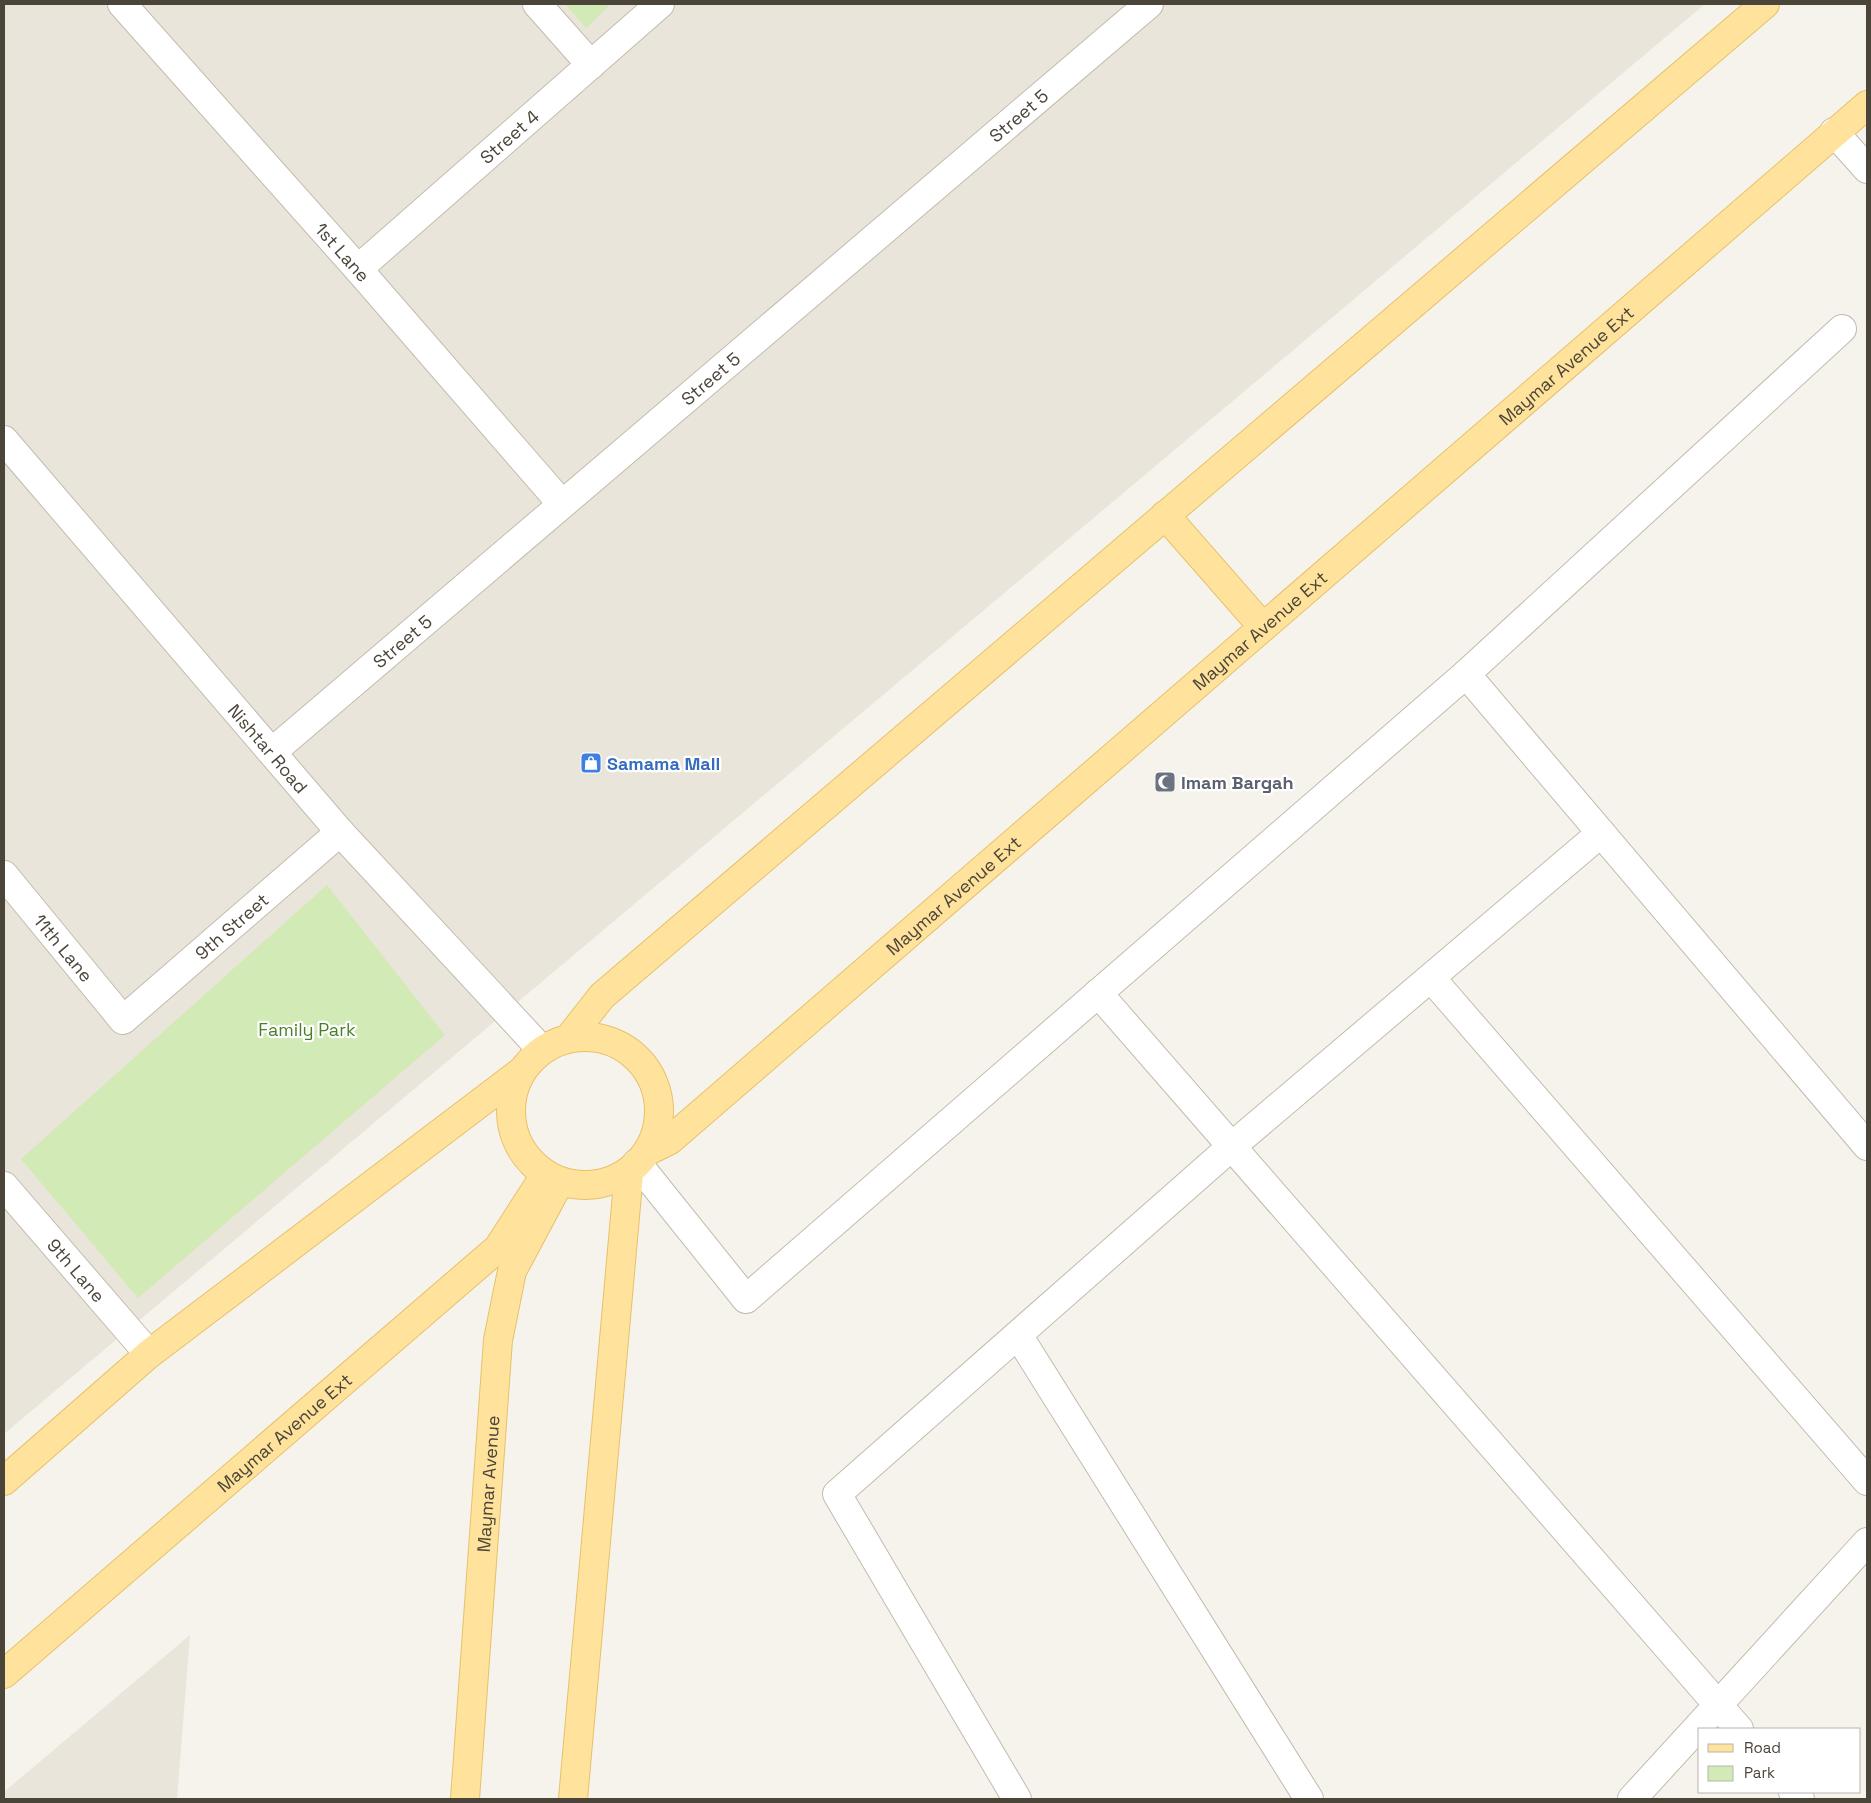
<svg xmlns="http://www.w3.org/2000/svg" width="1871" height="1803" font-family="'Space Grotesk',sans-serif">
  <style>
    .residential { fill: #eae5da }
    .green { fill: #d2eab5 }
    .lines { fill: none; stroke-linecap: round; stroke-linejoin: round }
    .minor-casing { stroke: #c2bbae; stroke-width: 30 }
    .major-casing { stroke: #e6c16a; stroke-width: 30 }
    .minor { stroke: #fff; stroke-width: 28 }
    .major { stroke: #ffe39c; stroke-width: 28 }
    .labels { text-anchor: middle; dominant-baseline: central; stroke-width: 4.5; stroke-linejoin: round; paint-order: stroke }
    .street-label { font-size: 18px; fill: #4b4439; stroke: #fff }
    .shop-label { font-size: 18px; font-weight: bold; fill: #366cbe; stroke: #fff; text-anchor: start }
    .worship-label { font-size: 18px; font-weight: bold; fill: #5b616d; stroke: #fff; text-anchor: start }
    .park-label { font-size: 18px; fill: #4a7f2a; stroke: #fff }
  </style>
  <rect width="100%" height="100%" fill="#f6f3ec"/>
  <g class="residential">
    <path d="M4,4H1705L4,1434Z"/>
    <path d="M190,1635L177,1799H4V1792Z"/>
  </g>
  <g class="green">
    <path d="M565,4H611L586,28Z"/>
    <path d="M327,885L445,1035L138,1298L21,1159Z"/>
  </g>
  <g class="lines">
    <g class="minor-casing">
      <g id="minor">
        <path id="s1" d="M122,4L358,269L562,504"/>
        <path d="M537,4L591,65"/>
        <path d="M1834,132L1867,169"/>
        <path id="s2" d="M358,269L660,4"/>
        <path id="s3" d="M4,440L340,832L542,1050"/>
        <path d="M1466,674L1867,1146"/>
        <path id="s4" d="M272,752L1149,4"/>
        <path id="s5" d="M4,875L123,1020L340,832"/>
        <path d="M1431,978L1867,1481"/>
        <path d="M1098,993L1739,1729"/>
        <path d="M637,1163L746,1299L1466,674L1842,329"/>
        <path id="s6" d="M4,1186L149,1354"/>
        <path d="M1018,1335L1309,1799"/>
        <path d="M1793,1792L1800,1799"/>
        <path d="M1017,1799L837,1494L1231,1147L1601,833"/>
        <path d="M1632,1799L1867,1542"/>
      </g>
    </g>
    <g class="major-casing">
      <g id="major">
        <path d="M1165,515L1263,627"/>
        <circle cx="585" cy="1111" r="74"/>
        <path d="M569,1038L602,996L1765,4"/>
        <path id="s7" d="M648,1151L670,1140L1867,105"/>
        <path d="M4,1481L149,1354L522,1071"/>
        <path id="s8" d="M4,1674L498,1248L545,1175"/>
        <path id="s9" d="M465,1799L498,1340L512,1271L558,1185"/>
        <path d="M573,1799L629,1172"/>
      </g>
    </g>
    <use href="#minor" class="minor"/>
    <use href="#major" class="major"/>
  </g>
  <defs>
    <g id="shop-square" transform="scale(1.125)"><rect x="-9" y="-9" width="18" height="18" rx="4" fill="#3f7fe0" stroke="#fff"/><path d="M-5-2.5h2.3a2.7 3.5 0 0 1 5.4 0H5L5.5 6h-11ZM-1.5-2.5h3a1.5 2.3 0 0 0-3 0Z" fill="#fff"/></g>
    <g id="mosque-square" transform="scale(1.125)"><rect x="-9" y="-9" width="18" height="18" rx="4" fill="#6b7280" stroke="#fff"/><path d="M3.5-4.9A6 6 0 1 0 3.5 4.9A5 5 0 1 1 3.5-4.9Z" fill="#fff"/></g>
  </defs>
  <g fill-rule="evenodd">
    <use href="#shop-square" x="591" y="763"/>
    <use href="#mosque-square" x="1165" y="782"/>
  </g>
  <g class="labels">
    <g class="street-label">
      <text stroke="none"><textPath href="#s4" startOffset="981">Street 5</textPath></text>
      <text stroke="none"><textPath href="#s2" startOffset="201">Street 4</textPath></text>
      <text stroke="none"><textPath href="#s1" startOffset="332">1st Lane</textPath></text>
      <text stroke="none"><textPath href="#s7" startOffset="1209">Maymar Avenue Ext</textPath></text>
      <text stroke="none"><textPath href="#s4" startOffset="576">Street 5</textPath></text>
      <text stroke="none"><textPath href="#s7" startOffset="804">Maymar Avenue Ext</textPath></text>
      <text stroke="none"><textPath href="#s4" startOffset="171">Street 5</textPath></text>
      <text stroke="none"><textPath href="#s3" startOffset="406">Nishtar Road</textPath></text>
      <text stroke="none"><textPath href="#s7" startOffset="399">Maymar Avenue Ext</textPath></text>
      <text stroke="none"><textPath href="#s5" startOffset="331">9th Street</textPath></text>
      <text stroke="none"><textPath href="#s5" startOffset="94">11th Lane</textPath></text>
      <text stroke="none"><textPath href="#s6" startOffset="111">9th Lane</textPath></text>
      <text stroke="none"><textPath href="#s8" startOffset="370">Maymar Avenue Ext</textPath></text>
      <text stroke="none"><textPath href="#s9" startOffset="316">Maymar Avenue</textPath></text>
    </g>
    <g class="shop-label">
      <text x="607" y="763">Samama Mall</text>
    </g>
    <g class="worship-label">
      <text x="1181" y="782">Imam Bargah</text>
    </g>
    <g class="park-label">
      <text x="307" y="1029">Family Park</text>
    </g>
  </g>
  <rect width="1871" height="1803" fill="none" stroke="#4b4439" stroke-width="10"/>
  <rect x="1698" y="1728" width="162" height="65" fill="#ffffff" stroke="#b7b4b0"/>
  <rect x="1708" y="1744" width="25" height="8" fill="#ffe39c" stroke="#b7b4b0"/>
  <text x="1744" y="1753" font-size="15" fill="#4b4439">Road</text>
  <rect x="1708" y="1766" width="25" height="15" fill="#d2eab5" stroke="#b7b4b0"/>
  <text x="1744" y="1778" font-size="15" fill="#4b4439">Park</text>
</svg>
